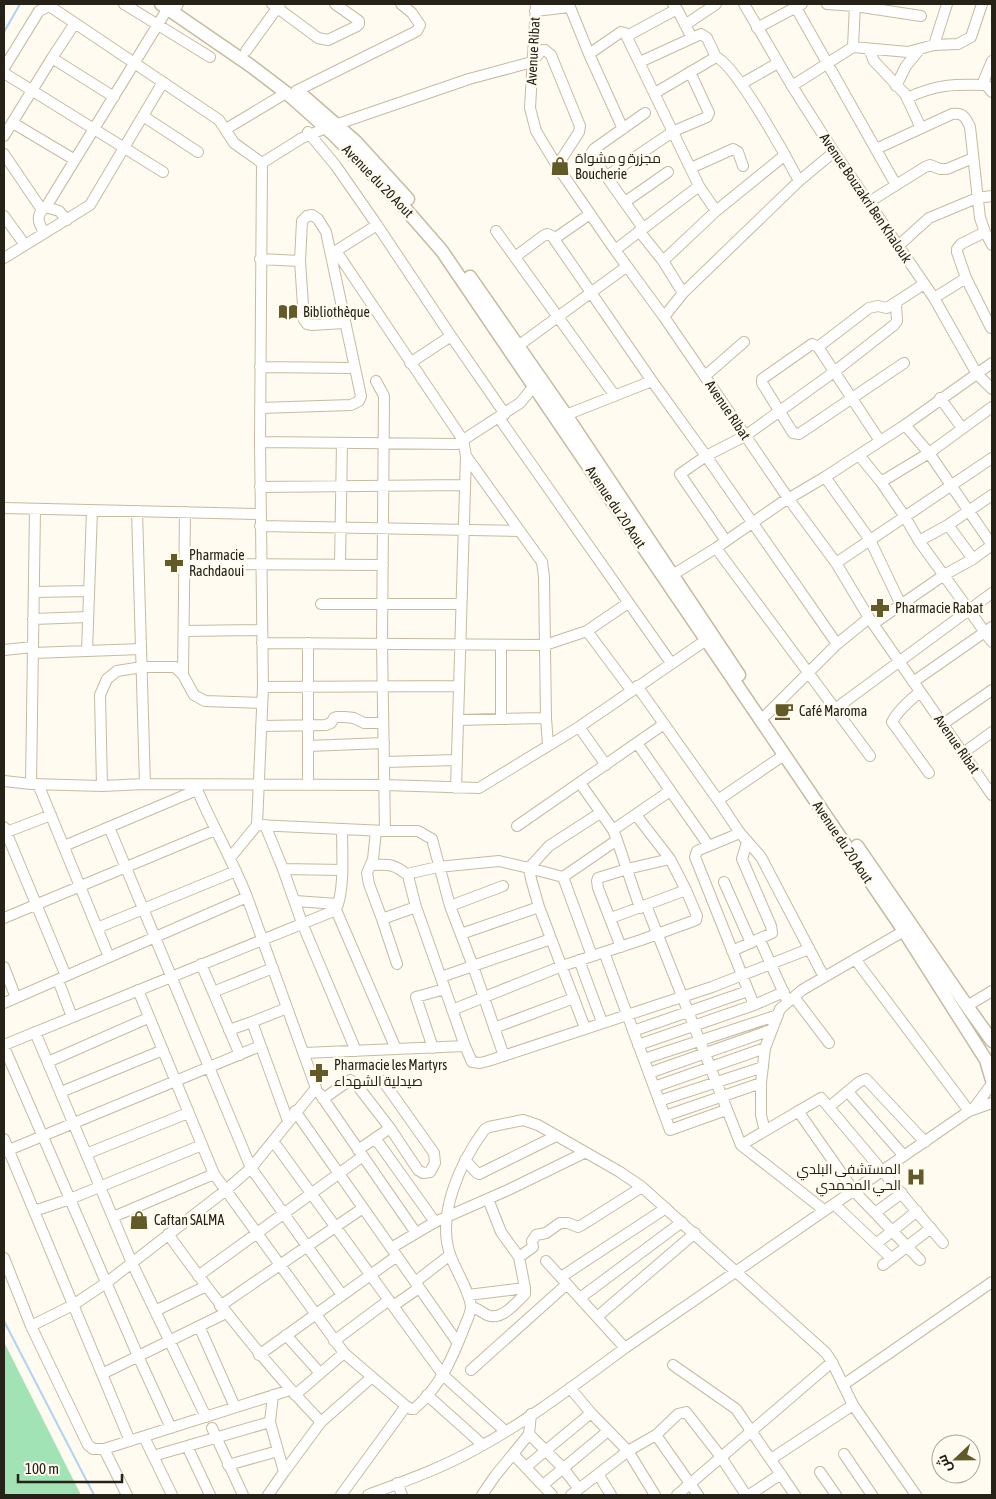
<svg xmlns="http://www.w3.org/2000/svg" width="996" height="1499" viewBox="0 0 996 1499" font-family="'Asap Condensed',Cairo,sans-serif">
	<rect width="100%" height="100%" fill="#fffbf0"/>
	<!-- grass -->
	<path fill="#a1e3b4" d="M4,1342L81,1495H4Z"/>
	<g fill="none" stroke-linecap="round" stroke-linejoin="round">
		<!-- stream -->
		<path stroke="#add4f5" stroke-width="2" d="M4,32L20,4
			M4,1321L94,1495"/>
		<!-- minor casing -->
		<g stroke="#c6bba0" stroke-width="12">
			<path id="minor" d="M124,4L210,57
				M272,4L318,38L328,40L357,26L359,24V21L335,4
				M536,4L530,108L536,131L557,166L615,250L664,317L788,498L836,563L869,618L992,795
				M673,4L677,9L692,38
				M744,4L792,86L834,152L934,298L977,374L992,389
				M827,4L855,6L921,16
				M177,6L178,4
				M795,6L896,185
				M535,11L570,7L589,54L621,32L625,33L699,186L615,250
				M685,25L716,4
				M757,28L802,4
				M627,36L677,9
				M934,45L947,4
				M853,47L855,4
				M869,49L874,61L905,94L921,128
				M246,51L280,4
				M589,54L623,129
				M52,58L114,97
				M992,61L984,80L986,85L992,92
				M640,62L701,34L707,38L716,57
				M4,68L39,11L47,7H51L219,120L234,143L262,163
				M4,73L163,172
				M741,84L778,63
				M792,86L853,47L908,52L934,45L958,44L971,37L982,4
				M896,86L906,66L919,50
				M296,91L417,31L420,25L412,13L401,4
				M655,93L716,57C736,65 787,158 799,181
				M907,98C937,84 954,84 986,85
				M143,116L198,152
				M13,123L75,160
				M226,129L286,93
				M308,132L336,166L377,225
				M4,136L52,58L75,23
				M876,149L952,114C963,112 966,118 970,127L980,218L985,232L992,245
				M4,154L42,210
				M691,168L733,149L738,152L743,166
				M607,176L674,131L707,117L709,113L690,72
				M699,186L716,211
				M625,202L668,172
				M869,202L925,167L930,165L940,169H947L973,158
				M46,207L168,8
				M4,216L25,245
				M643,228L596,162L592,152L594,149L645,113
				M496,231L615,396
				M639,231L663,261L683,293
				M985,232L961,244L957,249V252L966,278L991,328
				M45,233C38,224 35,214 46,207L59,211L67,220
				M554,239L590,214
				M898,246L929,218L977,198L992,196
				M336,251L463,440L466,456L542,562L544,577L546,718L548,745
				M331,254L377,225L451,336L505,414
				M515,257L543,236L547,234L552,236L652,381L706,456L837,644
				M4,258L90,205L163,82
				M260,259L300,261
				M663,261L716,211L785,155
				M934,298L966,278
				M664,317L683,293L799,181L834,152
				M518,346L626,267
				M818,347L869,308L878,306L887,308L924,284
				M410,363L451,336
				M260,367L355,368
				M705,376L744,342
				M376,381L384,396L382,644L385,831
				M940,398L962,428
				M260,408L351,405L359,401L361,396L326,232L318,219L312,215L307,216L302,221L300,261L304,320L307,324L312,325L344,323
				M566,415L652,381
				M499,418L671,663
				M880,441L818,347L812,344L762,379V383L793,433L799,434L904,363
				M260,442L457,444L520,403L534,386
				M859,455L881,482L905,517L919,541L992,642
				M825,477L870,540L901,605
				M881,482L929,453L992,407
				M260,487L465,485
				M4,508L260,514
				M137,511L145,784
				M948,525L973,559
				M260,526L519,531
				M726,541L680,474L706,456L745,436L834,372L894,325L897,321L896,304
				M919,541L948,525L992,495
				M716,548L870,756
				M836,563L992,458
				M185,564L383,565
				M340,564L342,443
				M666,579L716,548L781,503L825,477L905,425L992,363
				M34,592L89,591
				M321,604H461
				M33,619L88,617
				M873,624L944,575L973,559L992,545L929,453L905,425
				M184,631L262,630
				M587,631L631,690
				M262,643L545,645L587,631L628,603
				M501,645V719
				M4,650L33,647
				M87,651L92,510
				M33,653L141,649
				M183,675L185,512
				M913,682L992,627
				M637,686L718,800
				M263,687L459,686
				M920,692C910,700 898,710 892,722L929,773
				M835,709L992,593
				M766,715L837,644L869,618
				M458,720L546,718
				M943,724L992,690
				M261,726L326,725L331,723L334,718L337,717H345L354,718L364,723H383
				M579,727L606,765
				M637,743L709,846
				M308,746L384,743
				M963,753L992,732
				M784,755L718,800L740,833L761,857L824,977
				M384,762L457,760
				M4,781L31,784L102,786L145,784L385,785L479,788L579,727L712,636
				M31,784L35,509
				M38,784L109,957
				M308,785V643
				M102,786L100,695L107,679L117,671L142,667H175L183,675L194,695L205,701L262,703
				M456,788L466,456
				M257,825L385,831H418L432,839L450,906L473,966L504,1056
				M265,825L283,869L302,923L356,1051
				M517,826L664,724
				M4,827L66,976
				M109,827L251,1168L342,1295
				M342,829C342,852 345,889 336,910L396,1049
				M613,830L670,791
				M376,831L373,859L367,873L369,884L382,919L397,964
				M4,833L51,815
				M740,833L699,850L697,851L695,857L754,1005
				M617,840L640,908
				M64,846L197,790
				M230,858L257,825L263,687L260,442L262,163L302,138L326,128L469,79L532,62L542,50H545L551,55L580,126L579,132L557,166
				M372,865C390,864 394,864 409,876
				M283,869L342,870
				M563,877L617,840L613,830L580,783
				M563,877L529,868L549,846L600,813
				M563,877L592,956
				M724,882L751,943
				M295,901L338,904
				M646,905L741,1145L824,1210
				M450,906L503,886
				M4,918L215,830
				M611,918L686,890
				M382,919L416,907
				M97,928L236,871
				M461,934L539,907
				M760,940L786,998
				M621,947L598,888L597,881L598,878L627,869L670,859L636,815
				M732,951L772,933L771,926L742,859L747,842
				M604,952L670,1130L726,1110
				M855,959L969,1111
				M579,960L602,1022
				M201,964L240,1055
				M4,967L16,998
				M441,977L551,939
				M58,980L72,1017
				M138,990L214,1174L344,1353L406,1406L411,1409H414C440,1387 452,1359 464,1328C466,1322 471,1313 471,1307C470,1292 456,1271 451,1257C435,1216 461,1161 485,1129L489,1127L523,1120L538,1125L620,1172L642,1187L826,1353L832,1362L853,1405L916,1495
				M213,992L273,968
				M794,997L829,1043
				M4,1003L247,897
				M967,1006L992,991
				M287,1008L252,1022L288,1121
				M452,1010L562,966L641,940L696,920L697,916L686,890L670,859
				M494,1028L574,998
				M585,1028L539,907L531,879L529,868L499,861L438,867L411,873L409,876V880L416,907L465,1046L472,1062L480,1063L488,1061L712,987L809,949
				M229,1030L252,1022
				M633,1031L748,991
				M35,1032L132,1263L206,1417
				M4,1045L336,910
				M638,1045L754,1005L784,992
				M4,1047L138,1356L171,1428
				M433,1048L416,997L445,989
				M304,1053L465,1046
				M644,1059L778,1015
				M48,1062L148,1018
				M649,1073L771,1030
				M654,1087L765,1048
				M61,1092L163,1050
				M848,1092L904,1156
				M320,1094L416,1233
				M323,1099L350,1080L356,1084L390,1128L418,1170L423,1173L430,1172L435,1163L434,1153L383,1081
				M659,1101L763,1067
				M829,1107L859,1082L866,1079L925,1142
				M974,1108L991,1085
				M295,1111L458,1343
				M798,1111L854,1191L920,1260
				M665,1116L761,1083
				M765,1131L761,1115V1083L765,1048L780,1009L802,990L904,931
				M375,1138L435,1222
				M4,1139L130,1441
				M273,1141L444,1376L505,1431
				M741,1145L821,1098L943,1243
				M358,1150L390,1128
				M4,1152L260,1046
				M86,1154L188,1113
				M465,1160L477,1173L479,1174L556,1136
				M834,1204L891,1258
				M34,1211L70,1199L202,1145
				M875,1213L902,1193
				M113,1217L214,1174
				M168,1234C216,1301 264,1363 321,1422
				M876,1244L917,1211
				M391,1248L435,1222L508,1190L584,1153
				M519,1257L533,1247L532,1241L536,1235L546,1233L560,1223H568L578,1227L582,1225L642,1187
				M4,1258L31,1326L88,1445L93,1449H104L290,1390
				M546,1261L625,1348
				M883,1265L931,1228
				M198,1276L363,1156
				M561,1277L666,1208
				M415,1282L450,1255
				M468,1295L525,1288
				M580,1298L682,1222
				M220,1306L363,1208
				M393,1306L419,1288
				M471,1307C478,1308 483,1314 490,1316C503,1319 517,1302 525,1294V1288L519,1257L501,1232L488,1199
				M155,1311L206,1286
				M597,1317L695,1233
				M31,1326L73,1305L106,1283L226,1190L251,1168L316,1088L247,897C232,859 211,823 195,785
				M199,1326L235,1407
				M286,1335L320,1373
				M334,1341L389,1300
				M259,1355L397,1256
				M673,1365L736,1409L795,1495
				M471,1370L567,1284
				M102,1374L226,1313
				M843,1385L992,1282
				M570,1388L591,1413L628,1451L655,1495
				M273,1395L270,1422L284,1472
				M295,1395L344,1353
				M427,1395L483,1445
				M531,1414L529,1434L513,1454L552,1495
				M212,1428L243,1495
				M529,1434L563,1468L579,1489
				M656,1435L698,1495
				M144,1437L172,1495
				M187,1446L210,1495
				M104,1449L127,1495
				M844,1454L872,1495
				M153,1456L270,1422
				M771,1459L853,1405
				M228,1465L278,1451
				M526,1467L591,1413
				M820,1472L836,1495
				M598,1474L611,1495
				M397,1483L402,1495
				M543,1485L608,1431
				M268,1495L284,1472L321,1422L372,1377
				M341,1495L406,1406
				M368,1495C402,1482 437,1470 470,1452C524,1424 576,1384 625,1348L969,1111L992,1103
				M482,1495L495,1476L513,1454
				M571,1495L628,1451L656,1435L678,1414L686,1412L721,1457L746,1495
				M677,1495L832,1362
				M749,1495L781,1474"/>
		</g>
		<!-- major casing -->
		<g stroke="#c6bba0" stroke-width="15">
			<path id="major" d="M161,4L251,66L289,95L335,136L402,205L442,251L904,931L986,1060L992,1080
				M301,94L356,142L408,199
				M470,277L566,415L739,675
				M857,846L967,1006L992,1041"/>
		</g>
		<!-- minor -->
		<use href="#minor" stroke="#fff" stroke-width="10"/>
		<!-- major -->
		<use href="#major" stroke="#fff" stroke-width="12"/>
	</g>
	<!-- icons -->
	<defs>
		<g id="shop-bare" transform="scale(1.5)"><path d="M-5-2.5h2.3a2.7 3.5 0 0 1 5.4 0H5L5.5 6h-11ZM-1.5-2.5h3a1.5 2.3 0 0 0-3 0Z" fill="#625a27" stroke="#fffbf0" stroke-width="2.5" paint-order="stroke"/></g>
		<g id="library-bare" transform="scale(1.5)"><path d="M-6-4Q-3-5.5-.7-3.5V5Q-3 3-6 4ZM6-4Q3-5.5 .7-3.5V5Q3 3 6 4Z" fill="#625a27" stroke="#fffbf0" stroke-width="2.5" paint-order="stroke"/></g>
		<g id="pharmacy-bare" transform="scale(1.5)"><path d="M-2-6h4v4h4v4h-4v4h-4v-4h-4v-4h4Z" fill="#625a27" stroke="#fffbf0" stroke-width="2.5" paint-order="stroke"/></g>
		<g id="cafe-bare" transform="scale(1.5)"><path d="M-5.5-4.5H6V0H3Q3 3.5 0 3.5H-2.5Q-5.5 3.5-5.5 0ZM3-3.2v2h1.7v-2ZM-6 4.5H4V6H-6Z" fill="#625a27" stroke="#fffbf0" stroke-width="2.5" paint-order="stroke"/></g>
		<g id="hospital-bare" transform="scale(1.5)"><path d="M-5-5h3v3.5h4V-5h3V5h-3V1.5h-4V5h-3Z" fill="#625a27" stroke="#fffbf0" stroke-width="2.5" paint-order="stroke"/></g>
	</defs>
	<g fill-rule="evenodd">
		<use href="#shop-bare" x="560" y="166"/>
		<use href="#library-bare" x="288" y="312"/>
		<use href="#pharmacy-bare" x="174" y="563"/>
		<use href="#pharmacy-bare" x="880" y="608"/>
		<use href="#cafe-bare" x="784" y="711"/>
		<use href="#pharmacy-bare" x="319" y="1073"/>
		<use href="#hospital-bare" x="916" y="1177"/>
		<use href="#shop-bare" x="139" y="1220"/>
	</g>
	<g text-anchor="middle" stroke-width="5" stroke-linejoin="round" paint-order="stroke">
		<!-- street labels -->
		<g font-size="14" fill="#262218" stroke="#fffbf0">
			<text transform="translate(533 51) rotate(-87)" y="5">Avenue Ribat</text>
			<text transform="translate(378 181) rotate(46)" y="5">Avenue du 20 Aout</text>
			<text transform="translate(866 198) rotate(56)" y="5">Avenue Bouzakri Ben Khalouk</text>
			<text transform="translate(728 410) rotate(56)" y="5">Avenue Ribat</text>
			<text transform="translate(616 507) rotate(56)" y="5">Avenue du 20 Aout</text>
			<text transform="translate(957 744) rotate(55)" y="5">Avenue Ribat</text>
			<text transform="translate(843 842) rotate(56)" y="5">Avenue du 20 Aout</text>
		</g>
		<!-- poi labels -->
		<g font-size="14" fill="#262218" stroke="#fffbf0" text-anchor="start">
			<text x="575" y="163">مجزرة و مشواة<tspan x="575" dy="16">Boucherie</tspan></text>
			<text x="303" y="317">Bibliothèque</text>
			<text x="189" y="560">Pharmacie<tspan x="189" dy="16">Rachdaoui</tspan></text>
			<text x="895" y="613">Pharmacie Rabat</text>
			<text x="799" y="716">Café Maroma</text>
			<text x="334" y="1070">Pharmacie les Martyrs<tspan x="334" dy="16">صيدلية الشهداء</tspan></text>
			<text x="901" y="1174" text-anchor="end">المستشفى البلدي<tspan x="901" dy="16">الحي المحمدي</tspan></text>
			<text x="154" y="1225">Caftan SALMA</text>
		</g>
	</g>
	<!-- border -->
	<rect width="996" height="1499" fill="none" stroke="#262218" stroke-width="10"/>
	<!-- north arrow -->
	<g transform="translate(956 1459) rotate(248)"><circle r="24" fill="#fffbf0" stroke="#a8a49a"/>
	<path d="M0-4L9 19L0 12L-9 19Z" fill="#625a27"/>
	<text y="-8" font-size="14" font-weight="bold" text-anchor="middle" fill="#262218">ش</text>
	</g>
	<!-- scale -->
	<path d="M18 1474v8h104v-8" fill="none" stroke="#262218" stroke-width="2.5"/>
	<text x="25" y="1474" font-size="15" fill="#262218" stroke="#fffbf0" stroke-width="4" paint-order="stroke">100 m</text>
</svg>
